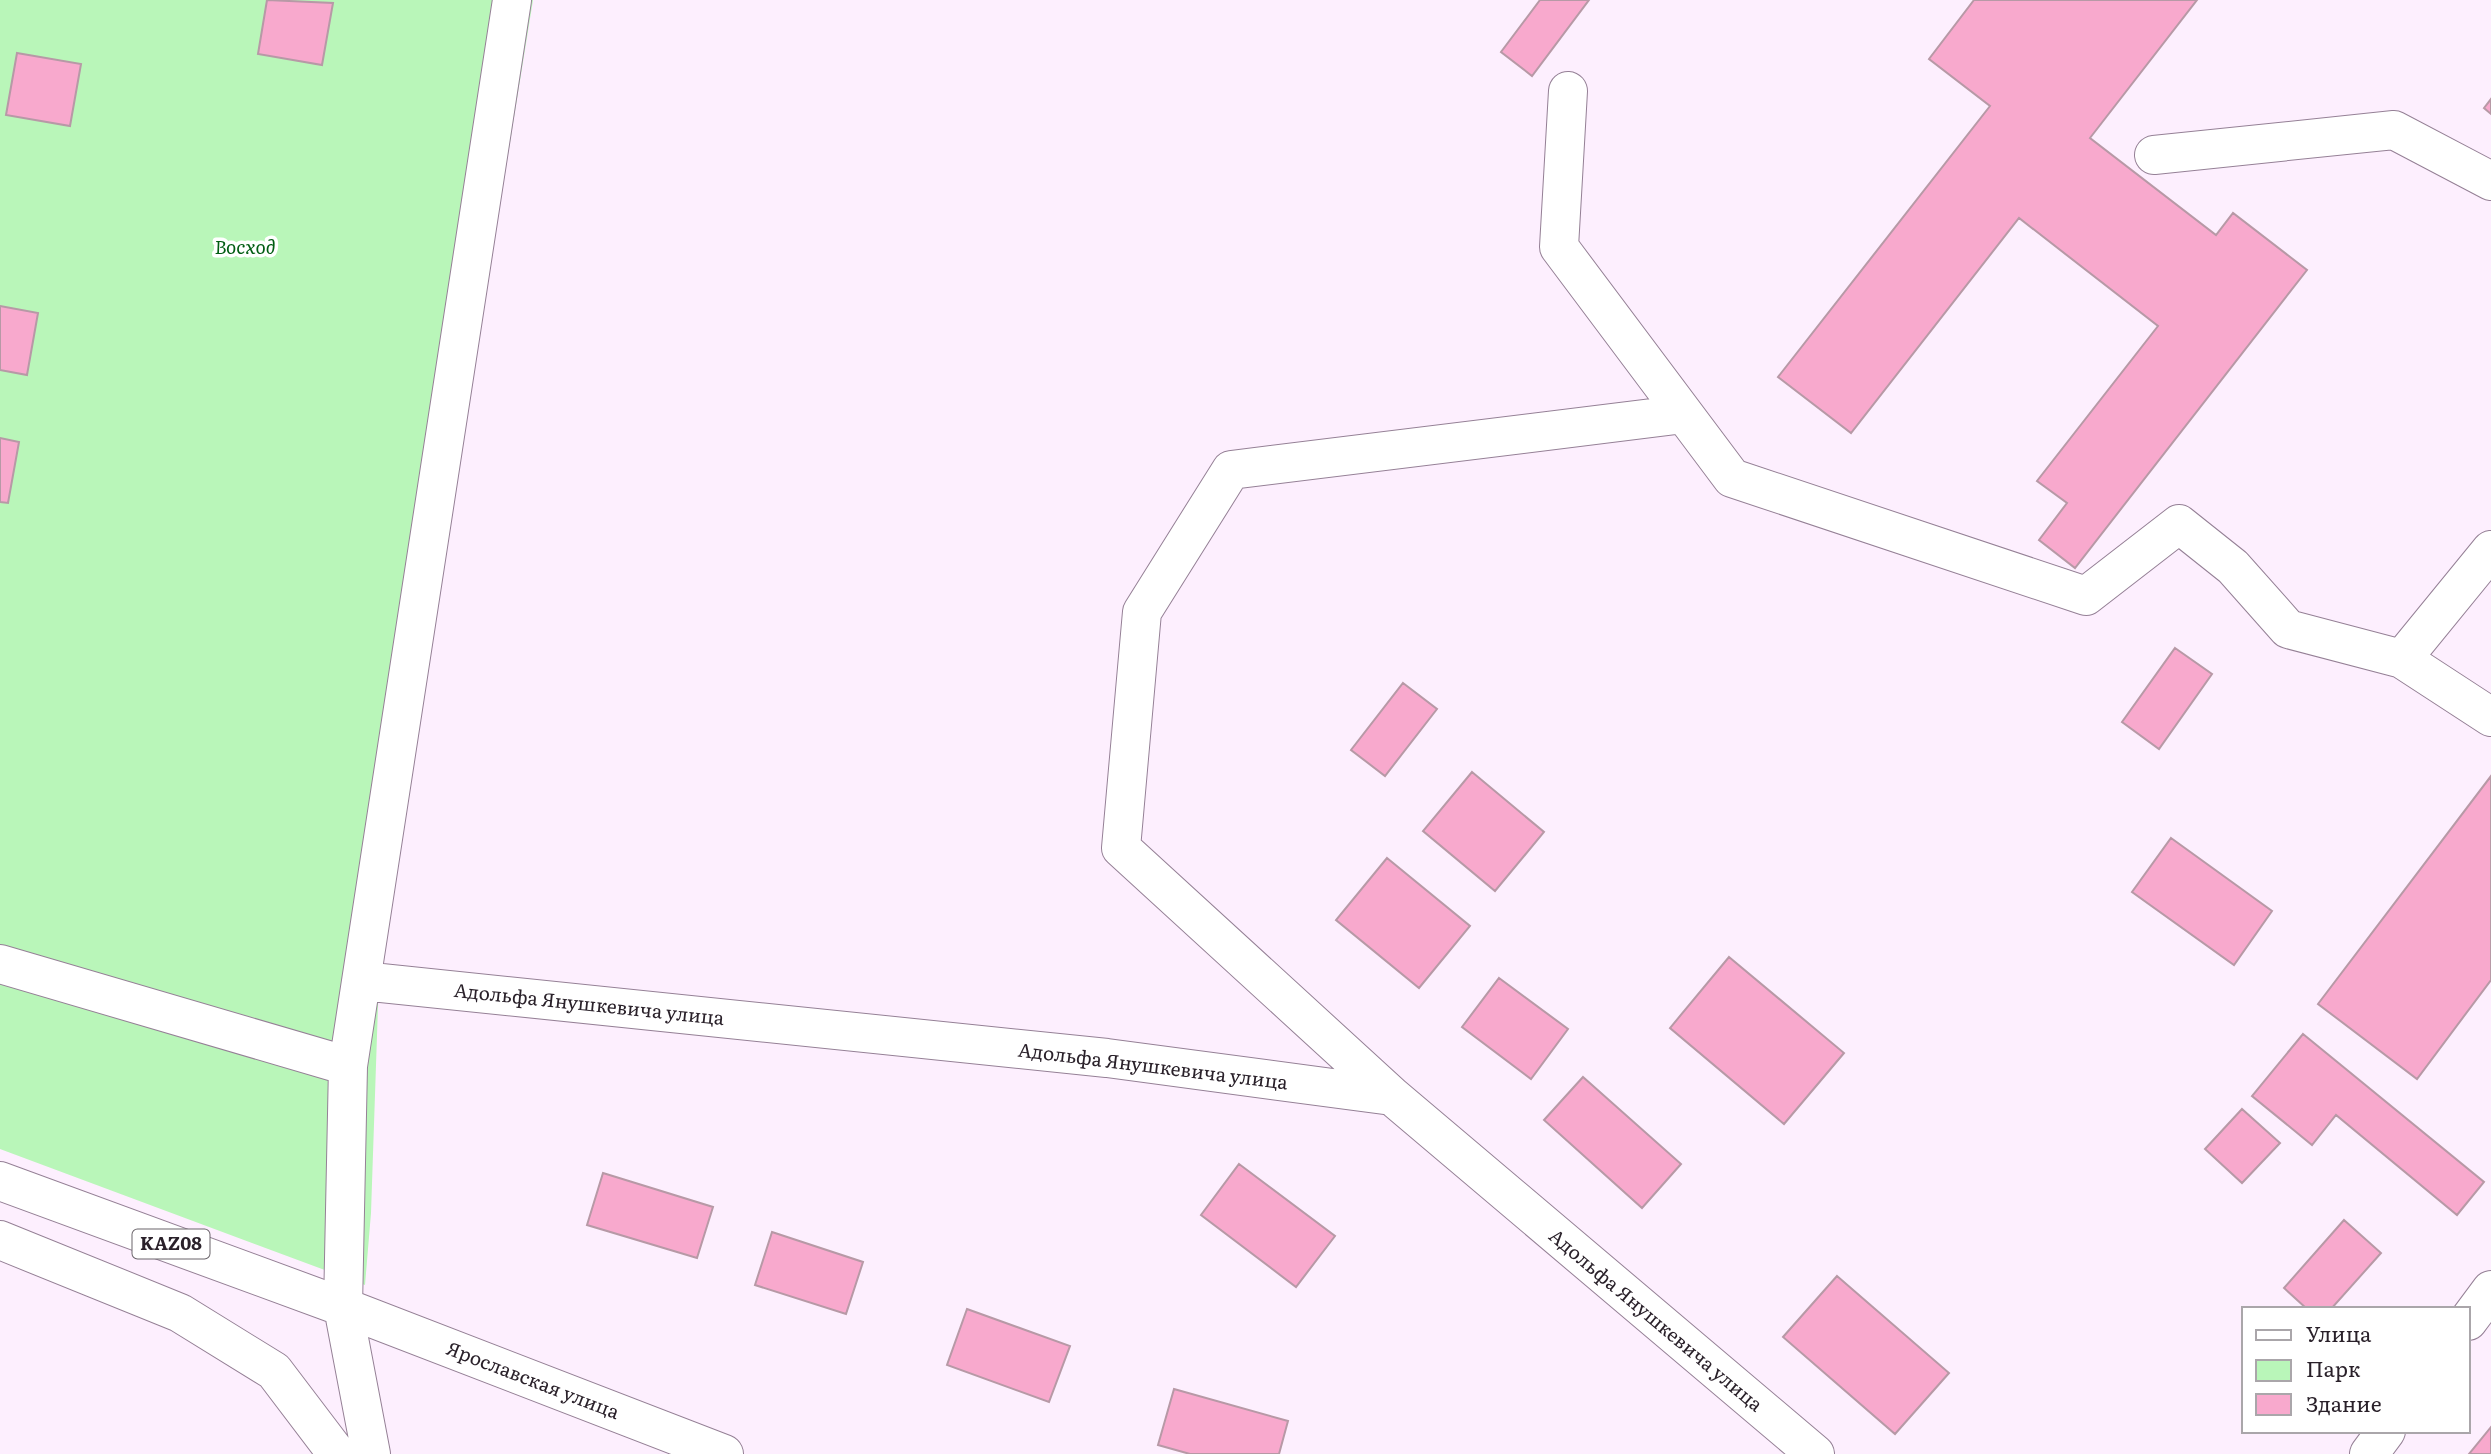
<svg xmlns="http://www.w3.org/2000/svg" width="2491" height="1454" viewBox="0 0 2491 1454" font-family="Literata,serif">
	<rect width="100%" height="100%" fill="#fdeffe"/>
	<!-- green -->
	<path fill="#b9f6b9" d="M0,0H533L380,947L371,1213L365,1285L0,1149Z"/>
	<!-- building -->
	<path fill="#f8a9cd" stroke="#b799a6" stroke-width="2" d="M267,0L333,3L322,65L258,54Z
		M1540,0H1589L1532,76L1501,52Z
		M1974,0H2197L2090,138L2216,235L2233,213L2307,270L2075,568L2039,540L2067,503L2037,481L2158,326L2019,218L1851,433L1778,377L1990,106L1929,59Z
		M17,53L81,64L70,126L6,115Z
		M2491,99V114L2484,108Z
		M0,306L38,313L27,375L0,370Z
		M0,438L19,442L8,503L0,502Z
		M2175,648L2212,674L2159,749L2122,722Z
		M1403,683L1437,709L1385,776L1351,750Z
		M1472,772L1544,832L1495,891L1423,831Z
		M2491,776V980L2417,1079L2318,1004Z
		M2171,838L2272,911L2234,965L2132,892Z
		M1387,858L1470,926L1419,988L1336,920Z
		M1729,957L1844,1053L1784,1124L1670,1028Z
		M1499,978L1568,1029L1531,1079L1462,1027Z
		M2303,1034L2484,1182L2457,1215L2336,1115L2312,1145L2252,1096Z
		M1583,1077L1681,1164L1642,1208L1544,1120Z
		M2242,1109L2280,1143L2242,1183L2205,1149Z
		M1239,1164L1335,1236L1296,1287L1201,1215Z
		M603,1173L713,1207L697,1258L587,1225Z
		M2344,1220L2381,1253L2331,1309H2307L2284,1288Z
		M772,1232L863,1262L846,1314L755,1285Z
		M1837,1276L1949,1373L1895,1434L1783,1337Z
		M967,1309L1070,1346L1049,1402L947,1365Z
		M1174,1389L1288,1421L1279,1454H1190L1158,1445Z
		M2491,1427V1454H2469Z"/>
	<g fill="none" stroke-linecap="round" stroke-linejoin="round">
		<!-- minor casing -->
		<g stroke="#958096" stroke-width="40">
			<path id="minor" d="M1568,91L1559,247L1732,478L2086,596L2179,524L2233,567L2288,629L2402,659
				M2154,155L2394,130L2491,181
				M2491,550L2402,659L2491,717
				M0,964L348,1066
				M362,981L1107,1058L1392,1096L1815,1454
				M1392,1096L1121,848L1142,612L1231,470L1684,414
				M343,1307L348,1066L512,0
				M2468,1321L2491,1290
				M2369,1454L2386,1431"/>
		</g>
		<!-- major casing -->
		<g stroke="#958096" stroke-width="40">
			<path id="major" d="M343,1307L724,1454"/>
		</g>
		<!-- highway casing -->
		<g stroke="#958096" stroke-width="40">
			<path id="highway" d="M0,1181L343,1307L371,1454
				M0,1240L180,1313L274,1371L337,1454"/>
		</g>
		<!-- minor -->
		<use href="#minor" stroke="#fff" stroke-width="38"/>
		<!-- major -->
		<use href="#major" stroke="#fff" stroke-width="38"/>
		<!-- highway -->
		<use href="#highway" stroke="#fff" stroke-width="38"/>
	</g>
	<g text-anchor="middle" stroke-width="7" stroke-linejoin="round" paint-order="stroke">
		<!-- shield labels -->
		<rect fill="#fff" stroke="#6a646a" stroke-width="2" x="132.5" y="1229.5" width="77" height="29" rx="5"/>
		<g font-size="18" font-weight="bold" fill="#2a212a">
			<text x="171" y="1250">KAZ08</text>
		</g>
		<!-- park labels -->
		<g font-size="19" font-style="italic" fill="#005d12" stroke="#fff">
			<text x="245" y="254">Восход</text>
		</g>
		<!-- street labels -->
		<g font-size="19" fill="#2a212a" stroke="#fff">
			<text transform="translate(589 1004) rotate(6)" y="7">Адольфа Янушкевича улица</text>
			<text transform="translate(1153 1066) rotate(7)" y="7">Адольфа Янушкевича улица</text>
			<text transform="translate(1656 1320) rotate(40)" y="7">Адольфа Янушкевича улица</text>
			<text transform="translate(533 1380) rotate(21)" y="7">Ярославская улица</text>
		</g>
	</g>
	<!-- legend -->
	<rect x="2242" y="1307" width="228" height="126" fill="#ffffff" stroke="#aaa6aa" stroke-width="2"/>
	<rect x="2256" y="1330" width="35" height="10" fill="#ffffff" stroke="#aaa6aa" stroke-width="2"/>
	<text x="2306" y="1342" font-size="21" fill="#2a212a">Улица</text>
	<rect x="2256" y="1360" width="35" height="21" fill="#b9f6b9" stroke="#aaa6aa" stroke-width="2"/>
	<text x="2306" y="1377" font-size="21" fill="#2a212a">Парк</text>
	<rect x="2256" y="1394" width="35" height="21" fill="#f8a9cd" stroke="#aaa6aa" stroke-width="2"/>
	<text x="2306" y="1412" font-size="21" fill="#2a212a">Здание</text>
</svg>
